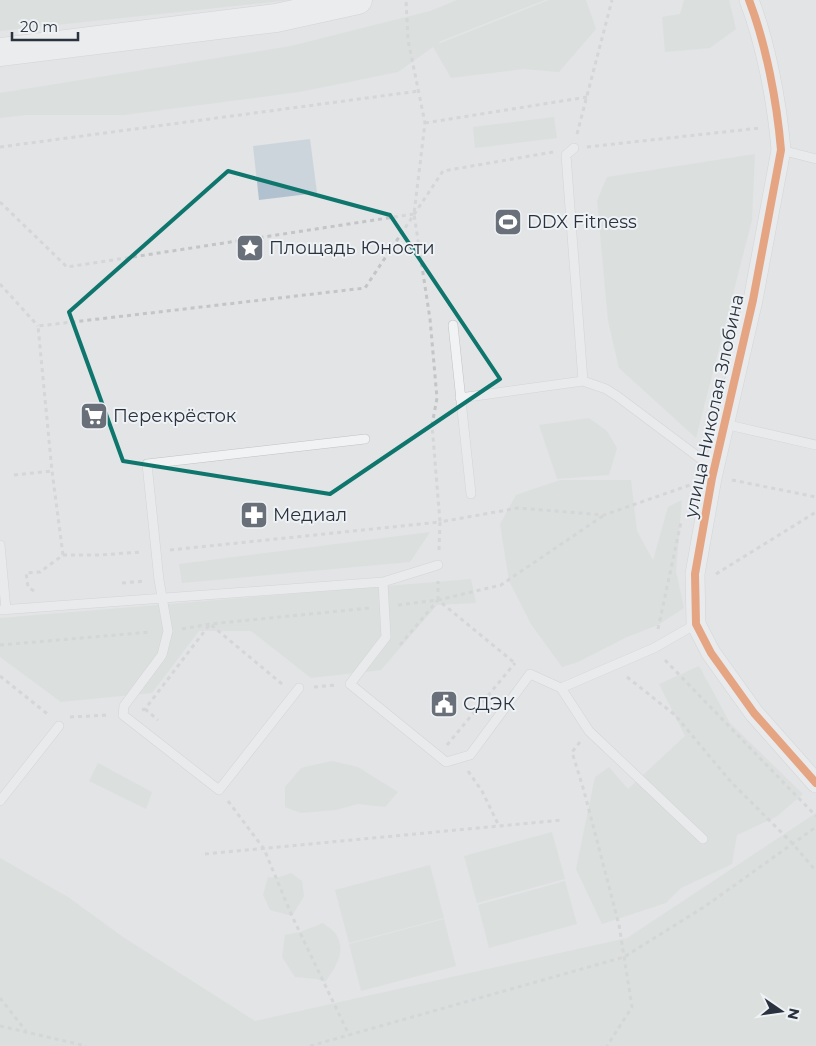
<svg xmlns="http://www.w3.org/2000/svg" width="816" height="1046" viewBox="0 0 816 1046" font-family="Montserrat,sans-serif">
	<rect width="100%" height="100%" fill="#e2e4e6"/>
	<!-- green -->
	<path fill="#d3dad2" d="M0,0H291L0,31Z
		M457,0H545L441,41L438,44L549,0H586L596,29L559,72L523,69L451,78L433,47L398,72L299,92L124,115H26L0,118V93L291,46L430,11Z
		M684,0H729L736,29L710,48L665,52L662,17L680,14Z
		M554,117L557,138L475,148L473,127Z
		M755,154L752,220L696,438L619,368L608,321L597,201L607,177Z
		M589,418L607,431L617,448L609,475L557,479L539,425Z
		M560,480H631L637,531L653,560L668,507L682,500L676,572L684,608L658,625L627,637L578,662L562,667L531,624L509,581L500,524L516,495Z
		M430,532L410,562L182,583L179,564Z
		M471,579L476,603L437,605L381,670L311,678L251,631H199L152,693L61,702L0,657V618Z
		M699,666L730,723L803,794L776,817L737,835L732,864L681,888L666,903L602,924L576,869L595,777L609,767L628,789L685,736L659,684Z
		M332,761L358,767L398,792L385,807L358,804L336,810L301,813L285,807V787L301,768Z
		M98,763L152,792L146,809L89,781Z
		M816,813V1046H0V858L68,897L123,937L255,1021L627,938Z
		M552,832L565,879L477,903L464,856Z
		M430,865L444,918L349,943L335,890Z
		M291,873L302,881L304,896L292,916L270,910L263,895L268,877L277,878Z
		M565,881L577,924L489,948L478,905Z
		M444,919L456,966L361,991L349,944Z
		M323,923C327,926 333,930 336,934C347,952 335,968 325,982L317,979L295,977L282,957L285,935L300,932Z"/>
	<!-- water -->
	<path fill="#b2c1d0" d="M310,139L317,193L259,200L253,146Z"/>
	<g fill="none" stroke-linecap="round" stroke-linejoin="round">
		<!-- service casing -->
		<g stroke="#c0c2c4" stroke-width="10">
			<path id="service" d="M574,148L566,155L583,381
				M781,150L816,159
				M453,325L471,494
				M460,398L583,381L606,389L617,396L713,468
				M724,424L816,445
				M0,545L6,610
				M383,582L386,637L350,684L446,762L470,755L530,674L561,688L589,731L703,839
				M0,610L383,582L438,565
				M299,688L219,790L123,715L124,706L162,655L168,631L159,580L147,464L365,439
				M561,688L654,648L696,624
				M0,801L59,726"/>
		</g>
		<!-- minor casing -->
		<g stroke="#c0c2c4" stroke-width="20">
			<path id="minor" d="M749,0C766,44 777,102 781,150L753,300L712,478L695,574L696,624L711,653L754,713L816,783"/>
		</g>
		<!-- primary casing -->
		<g stroke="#bec1c4" stroke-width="29">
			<path id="primary" d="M0,52L276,18L358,0"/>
		</g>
		<!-- path -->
		<path stroke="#c3c5c7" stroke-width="3" stroke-dasharray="4 4" stroke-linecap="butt" d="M425,123L587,97
			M577,134L612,0
			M0,147L419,91
			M587,147L760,128
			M0,202L67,267L414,214
			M0,284L38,326
			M14,475L52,471
			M732,480L816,497
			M170,550L440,522L432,425L437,398L430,319L414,214L425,123L408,40L406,0
			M439,550L440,522L518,508L604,515L690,485
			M63,555L52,471L38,326L365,288L443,171L553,152
			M716,574L816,512
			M122,583L146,581
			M34,591L28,587L26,573L40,572L63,555H99L142,552
			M438,600V581
			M398,605L438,600L501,585L604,515
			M182,629L210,624L370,608
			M658,629L681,522
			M0,645L151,632
			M400,645L438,600L516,664
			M665,660L816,816
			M0,676L50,716
			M627,677L675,715L731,782L793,844L816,871
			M314,687L336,685
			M145,709L158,720
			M142,710L145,709L210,624L282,684
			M70,717L109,715
			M580,742L572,752L584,791L619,925L632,1007L607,1046
			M447,745L515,663
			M468,771L482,791L499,826
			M228,801L264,849L292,916L349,1035
			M205,854L562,820
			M0,998L26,1031
			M0,1026L86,1046
			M310,1046L624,957L704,907L816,827"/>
		<!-- service -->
		<use href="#service" stroke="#f0f2f3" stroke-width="9"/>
		<!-- minor -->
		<use href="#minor" stroke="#f0f2f3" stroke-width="19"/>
		<!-- primary -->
		<use href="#primary" stroke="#f5f5f6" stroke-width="28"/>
		<!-- cycleway casing -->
		<g stroke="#eff2f5" stroke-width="11">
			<path id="cycleway" d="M749,0C766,44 777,102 781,150L753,300L712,478L695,574L696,624L711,653L754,713L816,783"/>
		</g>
		<!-- cycleway -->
		<use href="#cycleway" stroke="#e8590c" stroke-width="8"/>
	</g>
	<!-- marked area -->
	<path d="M0 0H816V1046H0ZM228,171L390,215L500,379L330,494L123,461L69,312Z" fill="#e2e4e6" fill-opacity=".55" fill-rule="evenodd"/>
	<path fill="none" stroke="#0f766e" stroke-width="4" stroke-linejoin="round" d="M228,171L390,215L500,379L330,494L123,461L69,312Z"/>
	<!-- icons -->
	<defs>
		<g id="stadium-square" transform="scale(1.4375)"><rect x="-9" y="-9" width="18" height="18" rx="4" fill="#6a7079" stroke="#eff2f5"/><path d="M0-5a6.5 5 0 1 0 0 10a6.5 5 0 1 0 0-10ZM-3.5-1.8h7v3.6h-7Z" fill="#fff"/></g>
		<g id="sight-square" transform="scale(1.4375)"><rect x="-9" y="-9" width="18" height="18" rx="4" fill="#6a7079" stroke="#eff2f5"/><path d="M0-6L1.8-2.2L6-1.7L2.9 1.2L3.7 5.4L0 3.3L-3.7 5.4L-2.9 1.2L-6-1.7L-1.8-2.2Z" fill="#fff"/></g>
		<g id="supermarket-square" transform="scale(1.4375)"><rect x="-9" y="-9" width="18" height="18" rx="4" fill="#6a7079" stroke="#eff2f5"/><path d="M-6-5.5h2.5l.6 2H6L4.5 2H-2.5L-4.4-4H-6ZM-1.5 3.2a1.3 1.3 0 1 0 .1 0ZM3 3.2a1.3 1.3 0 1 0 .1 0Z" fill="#fff"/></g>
		<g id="pharmacy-square" transform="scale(1.4375)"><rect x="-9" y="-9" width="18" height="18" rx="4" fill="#6a7079" stroke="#eff2f5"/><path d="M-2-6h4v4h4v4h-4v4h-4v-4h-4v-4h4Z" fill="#fff"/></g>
		<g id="civic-square" transform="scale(1.4375)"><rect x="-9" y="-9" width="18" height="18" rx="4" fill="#6a7079" stroke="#eff2f5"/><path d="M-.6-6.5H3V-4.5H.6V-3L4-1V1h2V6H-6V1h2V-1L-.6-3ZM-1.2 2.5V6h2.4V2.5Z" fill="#fff"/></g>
	</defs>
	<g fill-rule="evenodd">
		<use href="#stadium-square" x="508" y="222"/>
		<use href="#sight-square" x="250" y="248"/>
		<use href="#supermarket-square" x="94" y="416"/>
		<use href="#pharmacy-square" x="254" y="515"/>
		<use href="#civic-square" x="444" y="704"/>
	</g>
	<g text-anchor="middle" stroke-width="4" stroke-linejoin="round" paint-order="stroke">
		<!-- poi labels -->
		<g font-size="18" fill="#29323e" stroke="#eff2f5" text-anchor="start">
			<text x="527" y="228">DDX Fitness</text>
			<text x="269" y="254">Площадь Юности</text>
			<text x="113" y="422">Перекрёсток</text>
			<text x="273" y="521">Медиал</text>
			<text x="463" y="710">СДЭК</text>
		</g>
		<!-- street labels -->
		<g font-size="18" fill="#29323e" stroke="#eff2f5">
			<text transform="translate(714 406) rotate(-78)" y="6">улица Николая Злобина</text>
		</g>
	</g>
	<!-- north arrow -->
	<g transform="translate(781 1011) rotate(103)" stroke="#eff2f5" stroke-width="4" paint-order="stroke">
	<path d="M0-4L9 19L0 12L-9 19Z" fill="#29323e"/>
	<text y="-8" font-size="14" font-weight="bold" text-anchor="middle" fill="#29323e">N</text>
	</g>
	<!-- scale -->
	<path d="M12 32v8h66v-8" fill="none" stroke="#29323e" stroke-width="2.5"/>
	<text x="20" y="32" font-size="15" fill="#29323e" stroke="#eff2f5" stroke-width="4" paint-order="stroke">20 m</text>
</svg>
